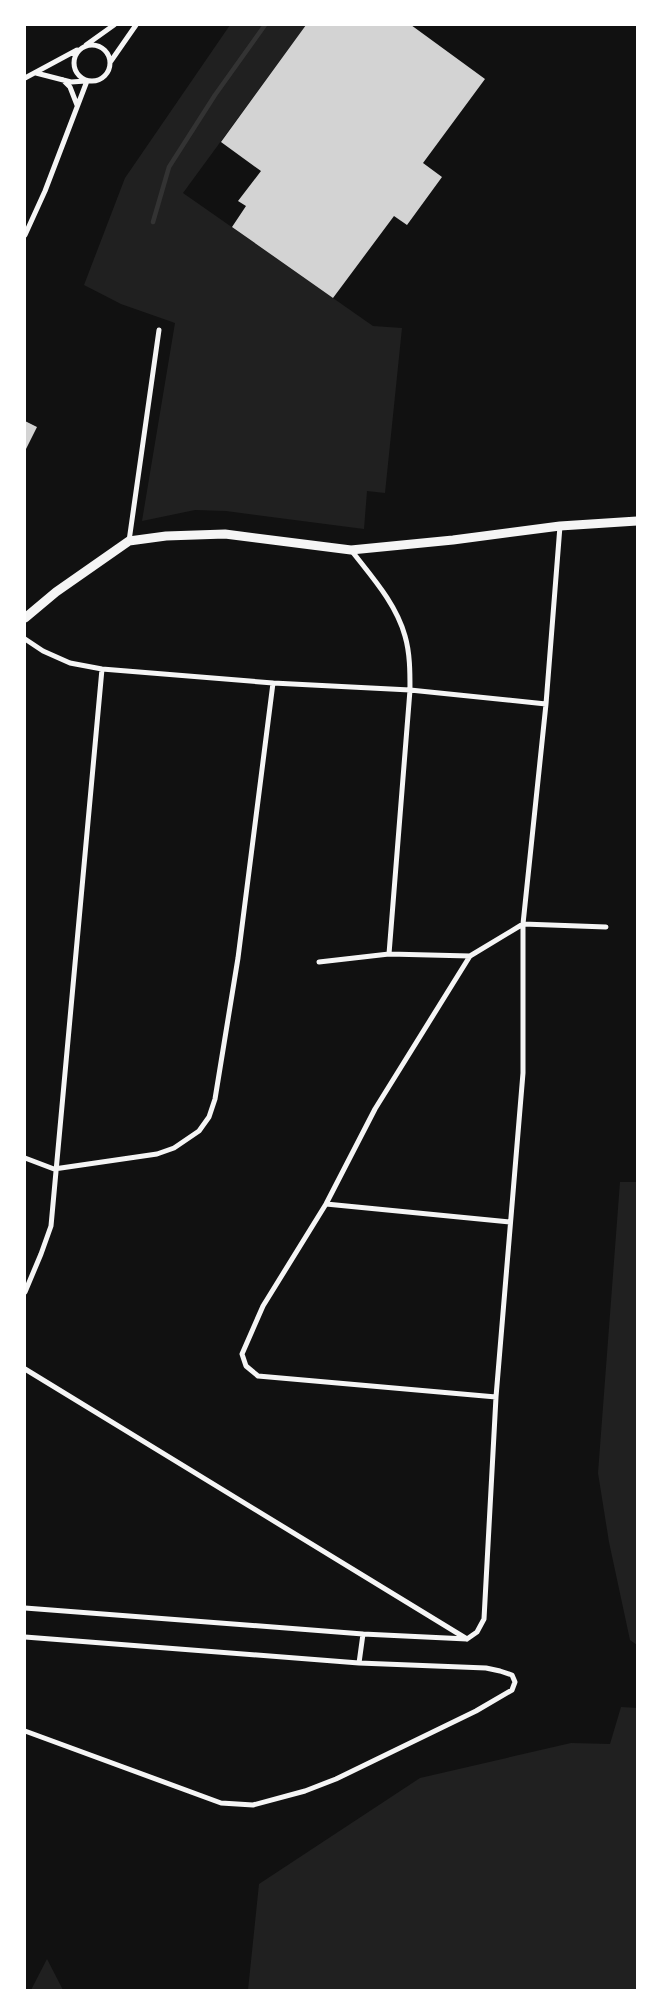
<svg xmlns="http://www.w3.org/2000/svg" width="662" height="2015" viewBox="0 0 662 2015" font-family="Poppins,sans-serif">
	<rect width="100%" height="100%" fill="#111"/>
	<!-- green -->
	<path fill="#202020" d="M230,25H306L183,193L373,326L402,328L385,493L367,491L364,529L226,511L195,510L142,521L175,323L121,304L84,285L125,178Z
		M620,1182H637V1645L630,1640L609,1542L598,1473Z
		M621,1707L637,1708V1990H248L259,1884L420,1778L571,1743L610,1744Z
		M47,1959L63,1990H31Z"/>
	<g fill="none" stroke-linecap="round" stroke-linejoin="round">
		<!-- stream -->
		<path stroke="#333" stroke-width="4.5" d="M153,222L169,167L215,95L265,25"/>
	</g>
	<!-- building -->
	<path fill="#d3d3d3" d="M306,25H411L485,79L423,163L442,177L407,225L394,216L333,298L232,227L246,206L238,201L261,171L221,142Z
		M25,421L37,427L25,451Z"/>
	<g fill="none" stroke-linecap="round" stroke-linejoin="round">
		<!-- minor -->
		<path stroke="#f5f5f5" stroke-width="5" d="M74 63a18 18 0 1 1 36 0a18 18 0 1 1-36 0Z
			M86,45L114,25
			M111,61L136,25
			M36,73L71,82L86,81
			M25,78L77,50
			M63,80L70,87L77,105
			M25,235L45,191L87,81
			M129,541L159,330
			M351,550C371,576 396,603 405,636C410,653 410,672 410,690L389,954
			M25,639L43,651L70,663L102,669L273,683L410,690L546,704
			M470,956L375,1109L326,1204L263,1306L242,1354L246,1366L258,1376L496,1397
			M319,962L389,954L470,956L523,924L606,927
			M25,1158L54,1169L157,1154L174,1148L199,1131L209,1117L215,1099L238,958L273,683
			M326,1204L510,1222
			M25,1292L41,1254L51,1226L102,669
			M25,1369L467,1639
			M25,1608L363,1634L359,1663
			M363,1634L467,1639
			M25,1637L359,1663L486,1668L500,1671L512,1675L515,1682L512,1690L476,1711L336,1779L305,1791L253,1805L221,1803L25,1731
			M467,1639L477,1632L484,1619L496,1397L523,1073V924L546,704L560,526"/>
		<!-- tertiary -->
		<path stroke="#f5f5f5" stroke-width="9" d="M25,618L56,592L129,541L166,536L225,534L351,550L453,540L560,526L637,521"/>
	</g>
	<!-- border -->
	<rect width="662" height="2015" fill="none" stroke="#ffffff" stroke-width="52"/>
</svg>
